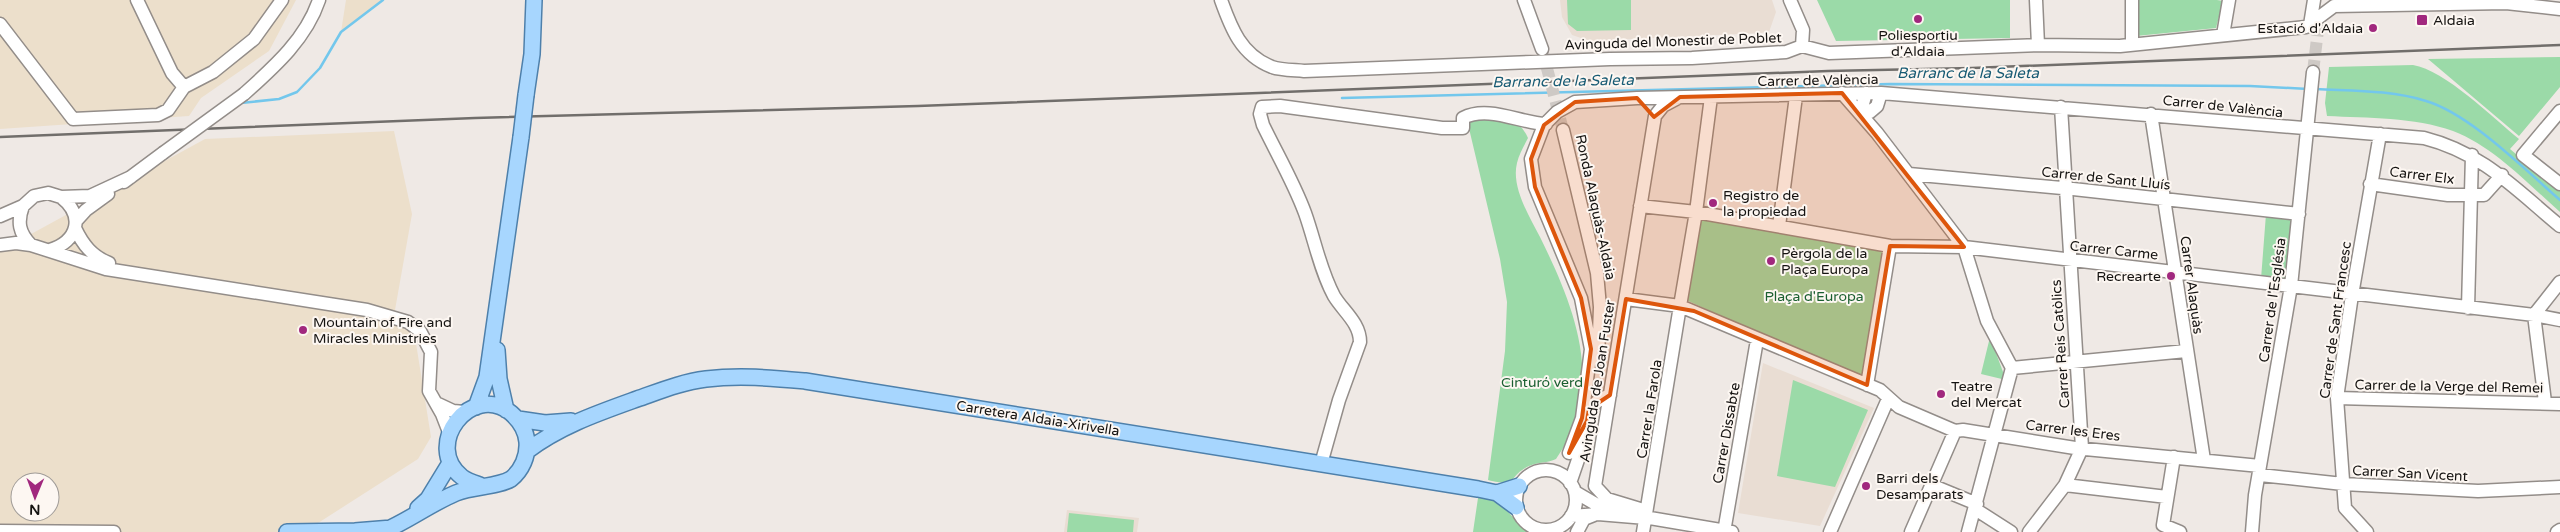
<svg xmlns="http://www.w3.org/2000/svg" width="2560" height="532" viewBox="0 0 2560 532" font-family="'Varela Round',sans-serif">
	<rect width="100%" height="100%" fill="#efe9e5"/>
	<!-- industrial -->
	<path fill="#ecdfcb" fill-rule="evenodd" d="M0,0H296L269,51L201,98L189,116L0,129Z
		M346,0H383L341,32Z
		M394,131L412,214L395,310L415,337L431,437L418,459L304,532H0V251L205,139ZM20,482H50V512H20Z"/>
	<!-- built -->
	<path fill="#e9ddd3" d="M1560,0H1772L1776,12L1769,32L1760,33L1590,41L1572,35L1562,17Z
		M1763,363L1874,408L1820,526L1738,513Z
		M1067,510L1139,518L1137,532H1064Z"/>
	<!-- green -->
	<path fill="#9bdaa8" d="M1567,0H1631V30L1577,31L1568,24Z
		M1817,0H2010V38L1836,41Z
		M2138,0H2217L2223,1L2216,28L2136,36Z
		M2560,57V87L2519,136L2428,59Z
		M2413,65C2445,70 2493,118 2519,139L2510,149L2560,191V212C2528,184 2493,146 2453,131C2414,117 2368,118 2327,116L2325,103L2329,67Z
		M1483,118C1505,120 1518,116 1528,138C1524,146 1519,154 1517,163C1511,187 1529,216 1540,237C1575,308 1607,387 1556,459C1548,463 1538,462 1529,466C1506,477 1520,488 1488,480L1505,351L1507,302L1500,259L1467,120Z
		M2266,214L2292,217L2285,283L2261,279Z
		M1697,219L1883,248L1861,380L1684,299Z
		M1990,337L2006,380L1981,374Z
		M1793,380L1868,410L1835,487L1777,476Z
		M1478,498C1505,495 1509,521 1530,532H1473Z
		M1069,513L1134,520L1133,532H1067Z"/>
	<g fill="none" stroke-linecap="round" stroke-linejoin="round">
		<!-- stream -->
		<path stroke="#73c7ec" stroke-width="2.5" d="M2316,89C2353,91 2391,90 2426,101C2470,114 2524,169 2560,200
			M1342,98L1890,84L2250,86L2308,89
			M241,103L279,99L297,92L320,68L341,32L383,0"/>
		<!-- minor-tunnel -->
		<path stroke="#cec9c5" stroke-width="12" stroke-dasharray="12 6" stroke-linecap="butt" d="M1542,49L1563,130
			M2313,72L2321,5"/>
		<!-- minor casing -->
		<g stroke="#938d89" stroke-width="15">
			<path id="minor" d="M137,0L172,73L184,87
				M1221,0C1231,28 1241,55 1272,67C1281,70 1294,70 1304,71L1610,59L1692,58L1786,52L1802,46L1829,53L2038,45L2120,46L2306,27L2334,6L2506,3L2560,9
				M1524,0L1542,49
				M1790,0L1803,30L1802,46
				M2036,0L2038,45
				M2132,0V44
				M0,24L73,119L158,115L168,110L184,87L213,72L254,39L282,0
				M2310,25L2314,0
				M2223,35L2229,0
				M1842,93L1877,133L1964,247L1987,321L2012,368L1968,532
				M1866,93L1862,107L1870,112L1877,106L1881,93
				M244,94C274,67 306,39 319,0
				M2560,111L2523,155L2560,184
				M2151,114L2204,460
				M1563,130L1597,273L1600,307L1598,359
				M1909,174L2073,189L2299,214
				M124,182L163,153
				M2370,184L2448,195H2484L2502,175
				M23,206C17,222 19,233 31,245
				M1640,206L1696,212L1711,97
				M0,216L23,206L34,196L48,193L61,197L90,196L131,177
				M76,221L86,210L108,194
				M1779,226L1796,96
				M75,228C83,245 92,256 109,263
				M0,245L16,243L31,245L106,269L367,310L408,322L420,331L431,352L429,391L442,414L449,432
				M50,250C78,241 85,216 61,197
				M1626,299L1680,306L1643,532
				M2468,308L2472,155
				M2012,368L2186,351
				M1867,385L1890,246
				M2337,398L2560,404
				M2545,402L2534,315L2560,282
				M436,403L453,411L465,412
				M1589,409L1600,399L1610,395
				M1569,453L1582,418L1591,349L1581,298L1535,187L1531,159L1544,125L1557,112L1575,102L1637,98L1881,93L2424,138C2483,153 2515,189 2560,226
				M2174,457L2163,525L2180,532
				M1321,464L1339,400L1360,342C1360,323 1343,311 1334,296C1320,270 1315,241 1305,213C1294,183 1277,154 1263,125L1260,114L1262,107L1280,106L1442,128H1463V118C1488,105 1520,123 1546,124
				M2260,466L2075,448L1963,430L1955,431L1899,407L1880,390L1680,306L1696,212L1890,246L1964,247L2534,315L2560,320
				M1516 500a30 30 0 1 1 60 0a30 30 0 1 1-60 0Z
				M2260,475L2343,484L2478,491L2560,487
				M1570,483L1581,451L1587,423
				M1931,485L1977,504
				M2065,485L2167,497
				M1575,492L1599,506L1619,511
				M1975,509L2011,532
				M1571,516L1598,514L1646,518
				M1638,516L1732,532
				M1646,518L1640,509L1607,499L1595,486L1655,116L1663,106L1678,98
				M0,531L114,532
				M1577,532L1584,519L1594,515
				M1724,532L1757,340
				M1830,532L1888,399
				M1911,532L1955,431
				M2029,532L2065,485L2082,448L2061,107
				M2252,532L2255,495L2291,286L2313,72
				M2367,532L2345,508L2337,398L2352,295L2380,134
				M2557,532L2560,530"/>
		</g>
		<!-- major casing -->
		<g stroke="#4e80ab" stroke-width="18">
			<path id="major" d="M526,95L532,54L534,0
				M497,350L499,379L506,410
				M476,407L487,377L521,137
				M518,419L545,423L571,421
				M527,451C560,426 598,413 637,399C660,391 682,382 706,379C740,375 772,378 805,381L1478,489L1497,493L1516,507
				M1497,493L1519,486
				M418,508L428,499L450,463
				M287,532L355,531L392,528
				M382,532C408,521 430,504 456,493C473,486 498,487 511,479C522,470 528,456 527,442C526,430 520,421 511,413C471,381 422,446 462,477C467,481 474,483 480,485"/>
		</g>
		<!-- minor -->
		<use href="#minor" stroke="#fff" stroke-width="12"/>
		<!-- major -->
		<use href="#major" stroke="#a7d6fe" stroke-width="15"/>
		<!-- rail -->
		<path stroke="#716e6b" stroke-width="2.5" d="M0,137L475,118L918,106L1828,71L1972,68L2560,45"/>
		<!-- minor-bridge casing -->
		<g stroke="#938d89" stroke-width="15" stroke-linecap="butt">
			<path id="minor-bridge" d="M163,153L244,94"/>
		</g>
		<!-- major-bridge casing -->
		<g stroke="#4e80ab" stroke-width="18" stroke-linecap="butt">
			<path id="major-bridge" d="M521,137L526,95"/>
		</g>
		<!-- minor-bridge -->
		<use href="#minor-bridge" stroke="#fff" stroke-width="12"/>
		<!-- major-bridge -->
		<use href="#major-bridge" stroke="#a7d6fe" stroke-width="15"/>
	</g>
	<!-- marked area -->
	<path fill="#dd560c" fill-opacity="0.2" stroke="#dd560c" stroke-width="4" stroke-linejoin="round" d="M1842,93L1964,247L1890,246L1867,385L1694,311L1626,299L1610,395L1589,409L1587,421L1569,453L1582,418L1591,349L1581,298L1535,187L1531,159L1544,125L1575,102L1637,98L1654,117L1680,97Z"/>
	<!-- markers -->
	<g fill="#a1287e" stroke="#fdf7f2" stroke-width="2">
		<circle cx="1918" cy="19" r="5"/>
		<rect x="2416" y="14" width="12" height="12" rx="2.5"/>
		<circle cx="2373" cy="28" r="5"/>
		<circle cx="1713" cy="203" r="5"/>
		<circle cx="1771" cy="261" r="5"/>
		<circle cx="2171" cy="276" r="5"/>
		<circle cx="303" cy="330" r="5"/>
		<circle cx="1941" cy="394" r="5"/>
		<circle cx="1866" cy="486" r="5"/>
	</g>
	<g text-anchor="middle" stroke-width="4" stroke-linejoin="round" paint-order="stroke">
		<!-- poi labels -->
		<g font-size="14" fill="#151311" stroke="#fdf7f2" text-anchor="start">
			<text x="2433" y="25">Aldaia</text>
			<text x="2363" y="33" text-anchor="end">Estació d'Aldaia</text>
			<text x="1918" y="40" text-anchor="middle">Poliesportiu<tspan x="1918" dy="16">d'Aldaia</tspan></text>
			<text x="1723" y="200">Registro de<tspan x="1723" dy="16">la propiedad</tspan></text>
			<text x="1781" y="258">Pèrgola de la<tspan x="1781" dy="16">Plaça Europa</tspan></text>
			<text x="2161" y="281" text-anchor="end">Recrearte</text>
			<text x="313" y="327">Mountain of Fire and<tspan x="313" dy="16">Miracles Ministries</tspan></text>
			<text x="1951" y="391">Teatre<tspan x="1951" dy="16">del Mercat</tspan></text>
			<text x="1876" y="483">Barri dels<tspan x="1876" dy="16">Desamparats</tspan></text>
		</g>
		<!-- street labels -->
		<g font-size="14" fill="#151311" stroke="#fdf7f2">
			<text transform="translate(1673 41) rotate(-2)" y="5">Avinguda del Monestir de Poblet</text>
			<text transform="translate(1818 80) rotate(-1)" y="5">Carrer de València</text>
			<text transform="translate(2223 106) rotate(6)" y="5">Carrer de València</text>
			<text transform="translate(2422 175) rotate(7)" y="5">Carrer Elx</text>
			<text transform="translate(2106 178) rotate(6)" y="5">Carrer de Sant Lluís</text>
			<text transform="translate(1596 207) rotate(78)" y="5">Ronda Alaquàs-Aldaia</text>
			<text transform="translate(2114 250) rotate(6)" y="5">Carrer Carme</text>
			<text transform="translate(2192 285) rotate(82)" y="5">Carrer Alaquàs</text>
			<text transform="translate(2272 300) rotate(-82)" y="5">Carrer de l'Església</text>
			<text transform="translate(2335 320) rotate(-82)" y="5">Carrer de Sant Francesc</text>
			<text transform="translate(2060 344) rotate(-94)" y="5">Carrer Reis Catòlics</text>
			<text transform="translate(1597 381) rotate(-81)" y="5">Avinguda de Joan Fuster</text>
			<text transform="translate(2449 386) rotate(1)" y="5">Carrer de la Verge del Remei</text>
			<text transform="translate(1649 409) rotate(-81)" y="5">Carrer la Farola</text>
			<text transform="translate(1038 418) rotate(9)" y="5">Carretera Aldaia-Xirivella</text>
			<text transform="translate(2073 430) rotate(7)" y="5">Carrer les Eres</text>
			<text transform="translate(1726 433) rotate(-80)" y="5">Carrer Dissabte</text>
			<text transform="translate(2410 473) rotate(3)" y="5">Carrer San Vicent</text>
		</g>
		<!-- park labels -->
		<g font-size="14" fill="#1a5f30" stroke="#fdf7f2">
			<text x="1814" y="301">Plaça d'Europa</text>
			<text x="1542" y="387">Cinturó verd</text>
		</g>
		<!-- water labels -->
		<g font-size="15" font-style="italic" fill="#185b74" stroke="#fdf7f2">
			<text x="1968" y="78">Barranc de la Saleta</text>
			<text transform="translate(1563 81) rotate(-1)" y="5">Barranc de la Saleta</text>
		</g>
	</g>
	<!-- north arrow -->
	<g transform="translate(35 497) rotate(181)"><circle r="24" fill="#fdf7f2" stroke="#a09c98"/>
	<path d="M0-4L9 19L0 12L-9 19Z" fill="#a1287e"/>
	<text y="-8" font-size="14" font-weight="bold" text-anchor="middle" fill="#151311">N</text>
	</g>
</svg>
